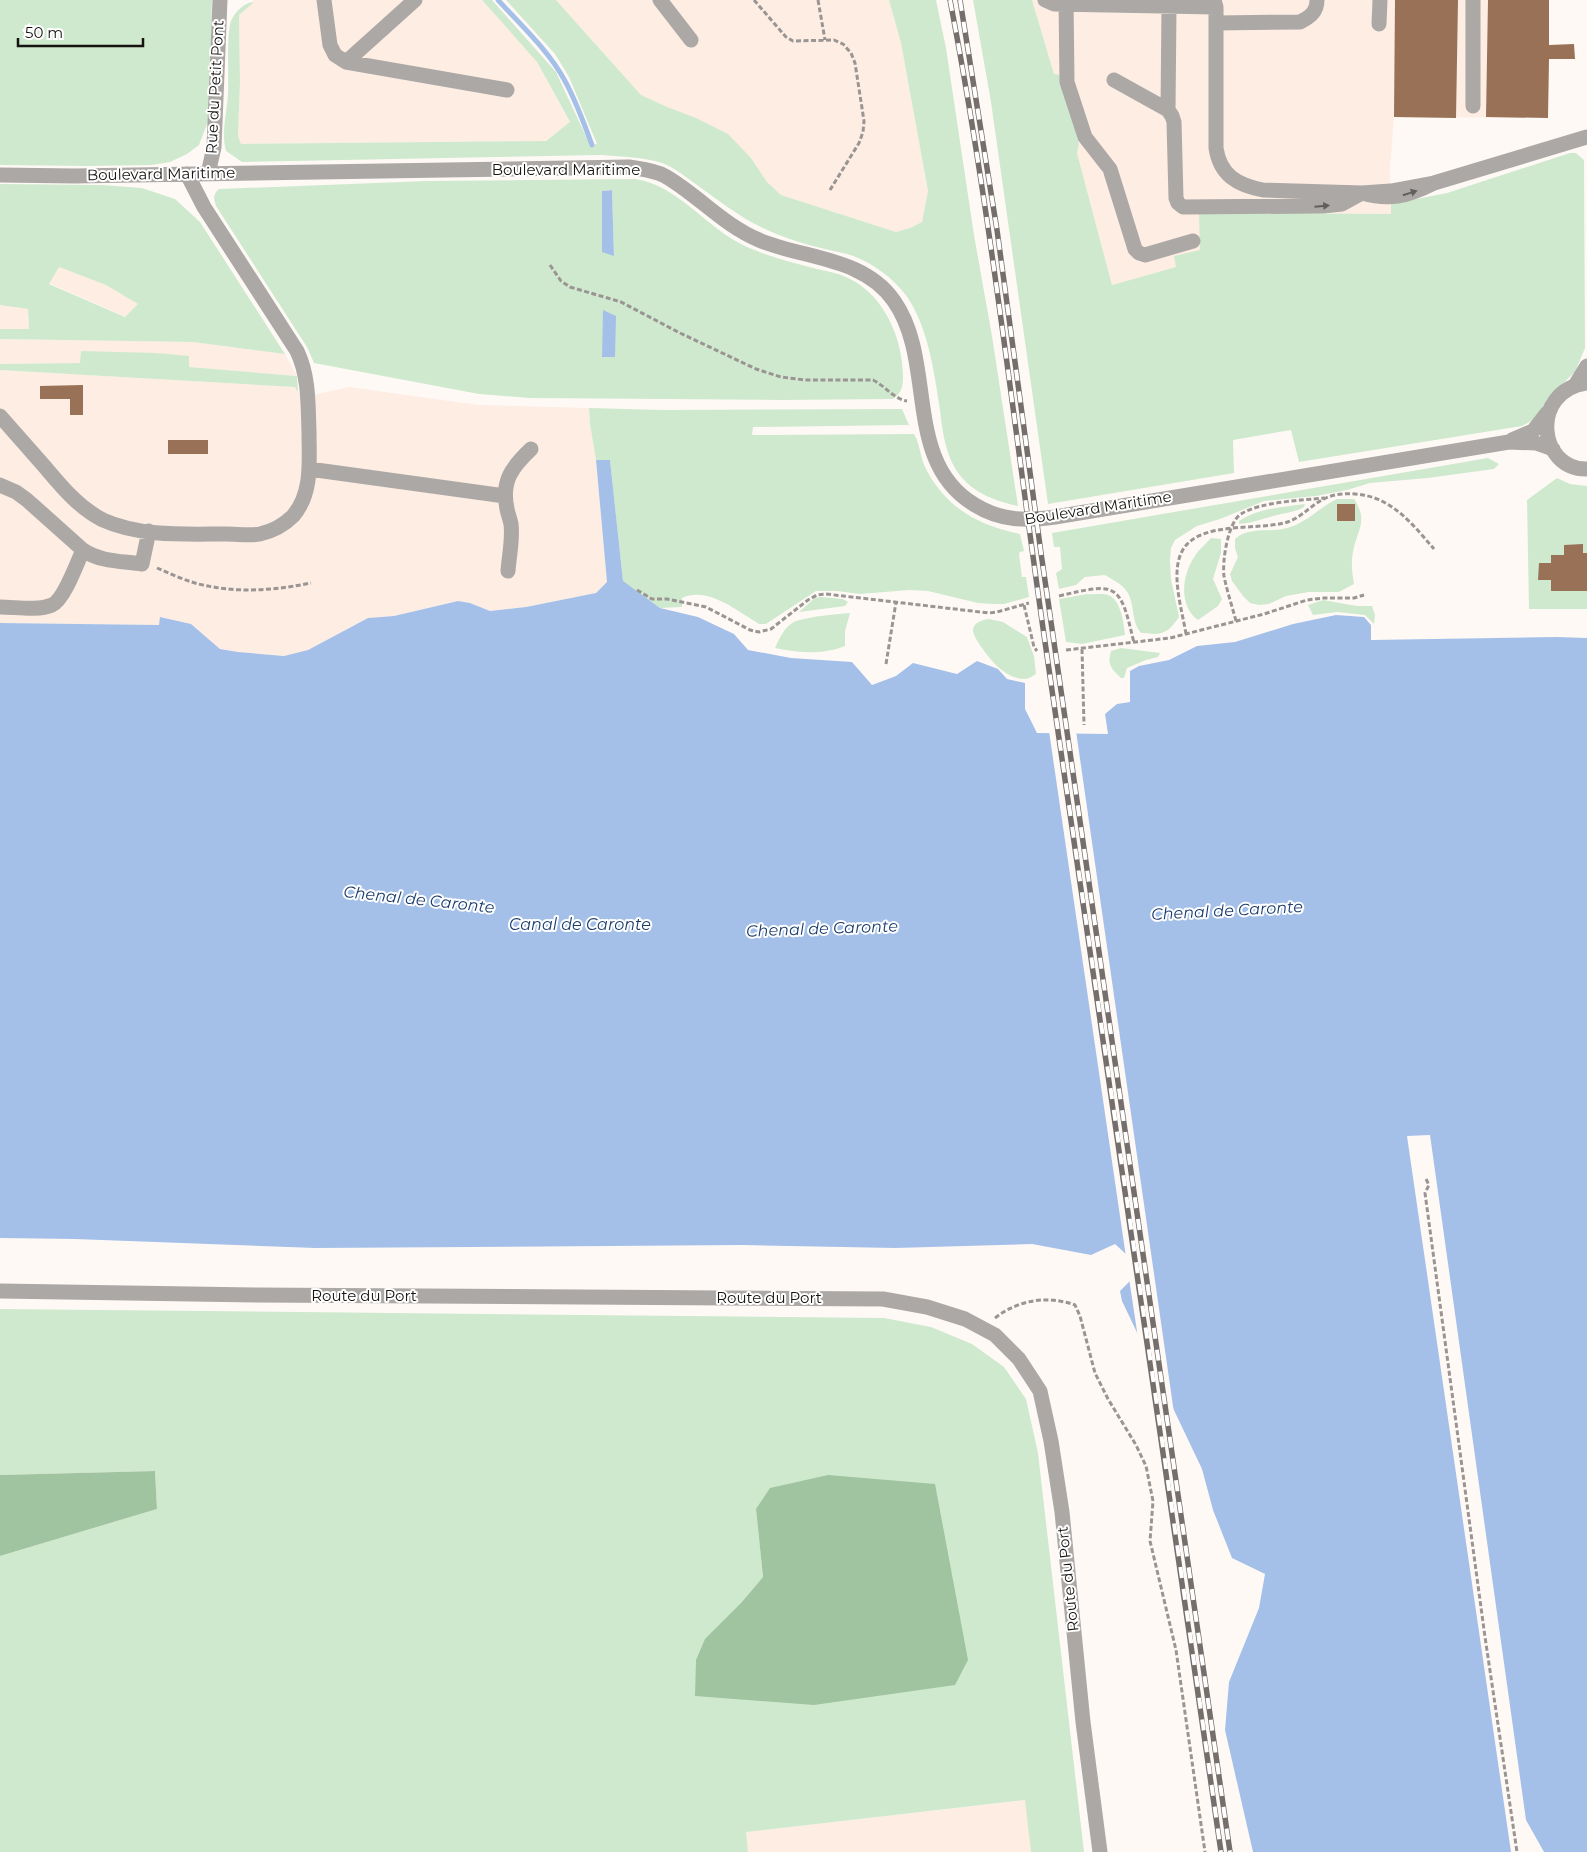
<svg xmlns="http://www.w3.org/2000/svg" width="1587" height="1852" viewBox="0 0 1587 1852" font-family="Montserrat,sans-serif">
	<rect width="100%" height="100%" fill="#fff9f6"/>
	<!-- built -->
	<path fill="#fdede3" d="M253,0H482L537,62L570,123L545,141L241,144L238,136L240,82L239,15L253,2Z
		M556,0H889L901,43L928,191L922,222L910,228L896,232L781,195L767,182L751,158L667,107L641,95Z
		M1032,0H1549L1548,118L1394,117L1390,167L1391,214L1199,213L1201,250L1174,256L1177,267L1112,285L1077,153L1079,143L1054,74Z
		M59,267L106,285L139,304L126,317L49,283Z
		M0,305L28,309L29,330L0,329Z
		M0,339L193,342L285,354L297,376L189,367L81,351V363L0,364Z
		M0,370L295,387L298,393L318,394L349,387L478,405L589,408L590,424L596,460L607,582L597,593L526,607L490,611L470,603L458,601L394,616L368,618L308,650L284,656L238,652L220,649L191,624L161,617L159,625L0,623Z
		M1026,1800L1031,1852H748L746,1832Z"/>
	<!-- green -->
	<path fill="#cfe9ce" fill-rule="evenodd" d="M0,0H212L209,119L199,145L187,154L170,162L152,165L86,166L0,165Z
		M482,0H492L556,72L590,145L597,144L569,77L555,54L506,0H556L641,95L667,107L696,118L728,134L751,158L767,182L781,195L896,232L910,228L922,222L928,191L901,43L889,0H936L946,48L974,235L992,336L1018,506C994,501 968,491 955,468C945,451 942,429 940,410C934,371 927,315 898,286C888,275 872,264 858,258C848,253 836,252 825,249C803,244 781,237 761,227C738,216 718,200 697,185C687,178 675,168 662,163C643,157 622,157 602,155L242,162L226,151C221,133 227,112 228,94C229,77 226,35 231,21C235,12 244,2 254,2L239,15L240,82L238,136L241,144L546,141L570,122L537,62Z
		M973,0H1032L1054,74L1061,75L1079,143L1077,153L1112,285L1176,267L1174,256L1200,250L1199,213L1391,214V204L1447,193L1570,153H1576L1584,160L1585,348L1575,372L1557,389L1540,414L1533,420L1522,426L1299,462L1291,430L1233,440L1234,473L1048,504L991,102Z
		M635,179C677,185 704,225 741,244C765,256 791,262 817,269C826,271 837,273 846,277C879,291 898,328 902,362C903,377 906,391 893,399L781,400L529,398L479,394L314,363L307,347L216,206C214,199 212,195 219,189L427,181ZM611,190L612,191L614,256L602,191Z
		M0,184L102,185L142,188L175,199L200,222L285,354L193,342L0,339V329H29L28,309L0,305ZM59,267L106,285L138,304L125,317L49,284Z
		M81,351L156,353L189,356V367L297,376L298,393L295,387L0,370V364L80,363Z
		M589,408L663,410L902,409L909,425L753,427L752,435L914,434C920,444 920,456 925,467C945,507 977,525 1020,534L1024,551L1020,552L1019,554L1022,577H1026L1029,597L1004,604H993L978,603L928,591L909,590L860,594L837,591H816L766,624H759C737,611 708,586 682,598V607L660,608L623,582L610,460H596L590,424Z
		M1488,458L1499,464L1494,469L1428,478L1370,483L1347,490L1316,496L1264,501L1220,519L1197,526L1175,540L1171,548L1170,561L1171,579L1179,617C1167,635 1161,635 1141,633C1130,620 1136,602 1125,589C1120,583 1111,579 1105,575L1085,577L1076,585L1059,589L1056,573L1062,569L1060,547H1054L1052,533Z
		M1557,478L1570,484L1587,486V609H1529L1527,500Z
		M1337,499H1354C1369,521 1357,530 1353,552C1351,562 1352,573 1354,584L1339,592H1309L1286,596L1269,604L1259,605L1250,603L1243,596L1232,581L1230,574L1238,557L1235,548V539C1248,527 1267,532 1283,529C1305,525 1318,508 1337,499Z
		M1305,504L1304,507C1294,513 1282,513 1270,517C1259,520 1251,523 1239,524V521C1259,508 1283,507 1305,504Z
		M1211,538L1221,539V553L1213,579L1222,599L1218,606L1198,620C1178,606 1182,574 1195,556C1199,549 1206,544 1211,538Z
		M1087,594C1093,595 1102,593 1108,595C1121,599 1124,624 1125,635L1082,644L1066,642L1059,599Z
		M821,597L843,599L848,602L845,606L799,612L815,598Z
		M1323,600L1357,606H1372L1375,615L1374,624L1365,615L1337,612L1313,615L1308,605Z
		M850,613L845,631V646C823,655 798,653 775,648C779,639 785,626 794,622C804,617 837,614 850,613Z
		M989,619L1003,622L1027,637L1034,656L1036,674C1032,676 1029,679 1025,679C1006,679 992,662 982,648C972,634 966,623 989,619Z
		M1121,648L1160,653L1158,657L1146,660L1127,668L1124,678H1121C1111,668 1107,665 1111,651Z
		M0,1309L884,1318L931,1327L972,1344L1004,1367L1026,1399L1038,1453L1084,1852H1031L1025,1800L746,1832L748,1852H0V1556L157,1509L155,1471L0,1475ZM756,1509L814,1705L741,1603L763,1577Z"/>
	<!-- forest -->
	<path fill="#a0c49f" d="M155,1471L157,1509L0,1556V1475Z
		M828,1475L935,1484L968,1660L955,1685L814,1705L695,1696L696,1660L705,1639L741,1603L763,1577L756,1509L770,1488Z"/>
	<!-- water -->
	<path fill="#a5c0e8" d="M612,190L614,256L602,252V191Z
		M603,310L616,316L615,357H602Z
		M596,460H610L623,581L660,608L698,617L734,634L748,650L791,658L852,662L872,685L896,676L913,663L957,674L977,661L998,669L1007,679L1025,683V709L1037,733L1108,734L1105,714L1117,704L1130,702V671L1139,666L1169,660L1197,646L1235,642L1293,624L1336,615L1364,617L1371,625V640L1556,637L1587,638V1852H1544L1526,1820L1430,1135L1407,1136L1511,1852H1253L1225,1730L1229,1682L1259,1608L1265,1574L1232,1558L1213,1510L1202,1469L1122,1301L1120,1291L1138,1273L1128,1256L1115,1244L1091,1255L1032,1244L895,1248L743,1245L315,1248L74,1239L0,1238V623L159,625L160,617L191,624L220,649L238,652L284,656L308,650L368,618L394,616L458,601L470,603L490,611L526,607L596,593L607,582Z"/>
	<!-- pier -->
	<path fill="#fff9f6" d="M1049,731H1076L1174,1413L1138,1338L1129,1278L1135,1273L1126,1257Z"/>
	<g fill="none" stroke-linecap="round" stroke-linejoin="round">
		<!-- stream -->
		<path stroke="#a5c0e8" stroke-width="5" d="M498,0C521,25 549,51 565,81C576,101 584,123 592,145"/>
	</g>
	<!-- building -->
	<path fill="#987156" d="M1395,0H1458L1456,118L1394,117Z
		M1488,0H1549V45L1574,44L1575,59H1549L1548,118L1486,117Z
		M83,385V415H70V399H40V386Z
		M168,440H208V454H168Z
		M1337,504H1355V521H1337Z
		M1583,544V553H1587V591H1551V580H1538L1539,563H1551V555H1564V545Z"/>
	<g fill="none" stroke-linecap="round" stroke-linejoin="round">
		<!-- path -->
		<path stroke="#9a9593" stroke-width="3" stroke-dasharray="5 2.5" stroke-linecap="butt" d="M754,0L786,37L793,41L834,40L843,44L851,53L855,63L864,121L863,132L859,143L830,190
			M818,0L825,40
			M550,265L561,281L570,287L621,302L680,333L756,369L781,377L805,380H873C885,386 894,399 907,401
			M157,568C173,575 190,583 208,586C242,593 276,590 311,583
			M637,590L652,599H667L706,607L750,630L759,632L771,629L808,600L817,595L826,594L989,613L997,612L1029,603
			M1059,596C1118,582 1120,583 1134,643
			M1024,605L1034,647L1037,651
			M1236,621C1232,606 1227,591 1224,576C1222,561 1228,522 1241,514C1259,502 1303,500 1325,498
			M1186,634C1182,609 1169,570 1184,548C1202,522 1255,530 1284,523C1301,519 1310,505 1326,498C1336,493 1352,493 1363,495C1394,500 1415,527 1434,549
			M1082,649L1084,725
			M1066,650L1170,638L1264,614L1307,600L1324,598H1354L1364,595
			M886,664L896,602
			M1426,1179L1429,1185L1425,1193L1485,1637L1517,1852
			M995,1318C1018,1300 1047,1295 1075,1305L1080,1316L1095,1373L1108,1399L1136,1445L1146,1466L1153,1501L1150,1541L1176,1650L1205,1852"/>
		<!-- minor -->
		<path stroke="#aca8a6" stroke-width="15" d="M324,0L330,45L335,55L346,62L507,90
			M660,0L691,40
			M1045,0L1054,4L1216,7
			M1066,0L1067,82L1085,137L1110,169L1135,249L1139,253L1145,255L1193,241
			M1473,0V106
			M1216,23L1300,22C1310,17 1317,12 1317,0
			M1379,24L1380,0
			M346,62L415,0
			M1114,80L1168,110L1172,116L1174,122L1176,198L1178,203L1183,207L1323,206L1342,204L1362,193C1390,201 1408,196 1434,183L1391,191L1362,193L1263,190C1237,185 1220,175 1216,148V7L1214,0
			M1168,110L1169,7
			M208,174L214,147L220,0
			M0,175L75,176L629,167C641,169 654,170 665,176C698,195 723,225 759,240C804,259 864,257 894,301C937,362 902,462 975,505C1001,521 1026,521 1055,517L1509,442L1536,443L1553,449
			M1434,183L1587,137
			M1587,383C1529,391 1538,470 1587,469
			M1576,384L1587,366
			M0,416C15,433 30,450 45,467C62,487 79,508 103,520C140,537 187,534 226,534C237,534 250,536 260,534C273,531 284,525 293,516C313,493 309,460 309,432C308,404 309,376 297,351L204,207L187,174
			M1512,440L1533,431L1547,413
			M309,469L505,496
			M0,485L16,492L27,500L83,550C100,562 122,561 142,564L149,531
			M508,571C509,556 513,539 511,524C510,519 508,514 507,509C501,481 512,467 531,449
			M0,607C16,607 37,611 52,605C64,600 77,563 83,550
			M0,1291L255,1295L883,1299L927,1307L965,1319L995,1335L1019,1359L1040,1391L1051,1441L1062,1512L1083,1722L1100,1852"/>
		<!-- rail casing -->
		<g stroke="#746f6d" stroke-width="5.5">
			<path id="rail" d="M950,0C991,213 1014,428 1045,642C1104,1045 1164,1448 1221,1852
				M960,0L997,230L1041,553L1230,1852"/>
		</g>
		<!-- rail -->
		<use href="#rail" stroke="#fff" stroke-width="4" stroke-dasharray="11" stroke-linecap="butt"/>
	</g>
	<!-- one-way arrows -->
	<defs><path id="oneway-solid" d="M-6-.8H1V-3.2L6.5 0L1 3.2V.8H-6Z" transform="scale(1.25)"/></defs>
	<g fill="#615e5c">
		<use href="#oneway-solid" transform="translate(1410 193) rotate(-18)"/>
		<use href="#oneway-solid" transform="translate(1322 206) rotate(-5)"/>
	</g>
	<g text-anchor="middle" stroke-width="4" stroke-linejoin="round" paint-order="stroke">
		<!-- street labels -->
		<g font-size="15" fill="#161311" stroke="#fff">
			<text transform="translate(215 87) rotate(-87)" y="5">Rue du Petit Pont</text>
			<text x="566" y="175">Boulevard Maritime</text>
			<text transform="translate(161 174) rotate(-1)" y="5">Boulevard Maritime</text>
			<text transform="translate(1098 508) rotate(-9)" y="5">Boulevard Maritime</text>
			<text x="364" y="1301">Route du Port</text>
			<text x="769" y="1303">Route du Port</text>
			<text transform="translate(1068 1579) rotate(-96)" y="5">Route du Port</text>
		</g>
		<!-- water labels -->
		<g font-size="16" font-style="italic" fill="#193b6c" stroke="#fff">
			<text transform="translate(419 899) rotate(6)" y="6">Chenal de Caronte</text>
			<text transform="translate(1227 910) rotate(-3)" y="6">Chenal de Caronte</text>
			<text x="580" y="930">Canal de Caronte</text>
			<text transform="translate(822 928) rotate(-2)" y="6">Chenal de Caronte</text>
		</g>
	</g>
	<!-- scale -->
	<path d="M18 38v8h125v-8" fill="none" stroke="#161311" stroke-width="2.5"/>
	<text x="25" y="38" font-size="15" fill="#161311" stroke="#ffffff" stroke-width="4" paint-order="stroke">50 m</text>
</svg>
